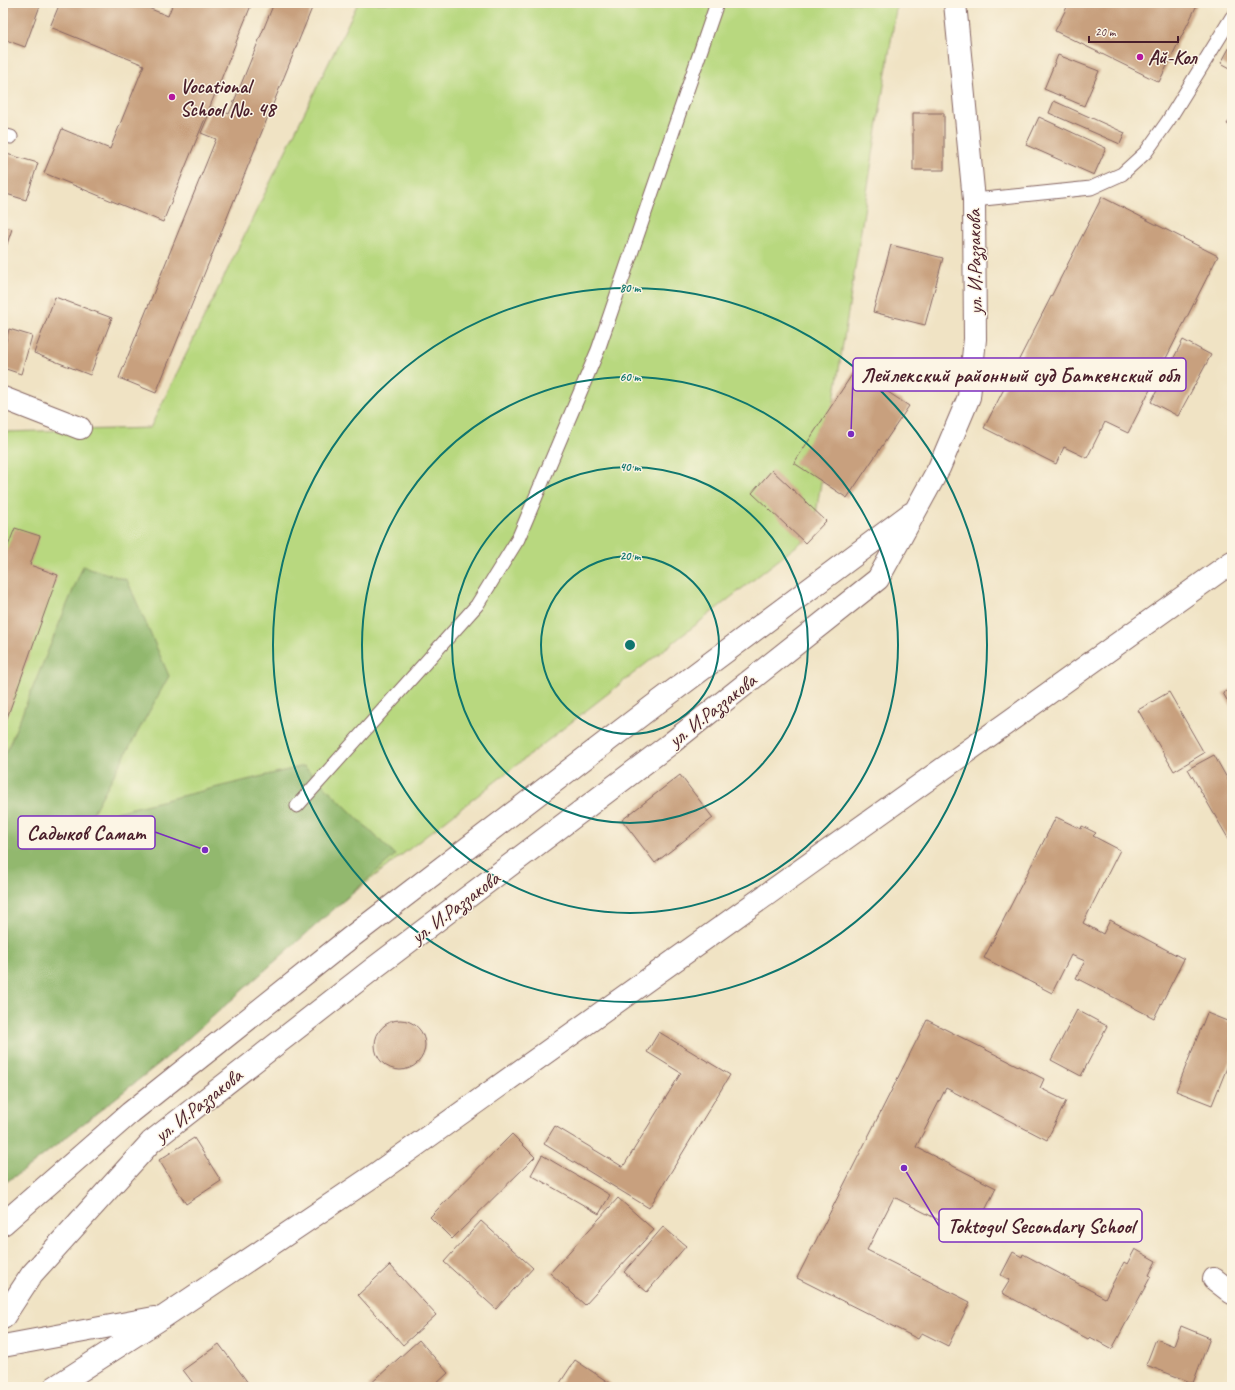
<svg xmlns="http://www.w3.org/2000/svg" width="1235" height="1390" viewBox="0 0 1235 1390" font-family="Caveat,sans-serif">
	<rect width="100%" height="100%" fill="#fcf5e5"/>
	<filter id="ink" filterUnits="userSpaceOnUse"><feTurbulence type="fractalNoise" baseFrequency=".025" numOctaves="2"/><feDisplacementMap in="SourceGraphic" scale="8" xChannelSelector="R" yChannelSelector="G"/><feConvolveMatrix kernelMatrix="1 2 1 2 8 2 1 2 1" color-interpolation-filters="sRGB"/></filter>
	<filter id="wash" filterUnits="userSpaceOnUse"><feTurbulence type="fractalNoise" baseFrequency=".012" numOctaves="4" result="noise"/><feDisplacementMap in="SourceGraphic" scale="16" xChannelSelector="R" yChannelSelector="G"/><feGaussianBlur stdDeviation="0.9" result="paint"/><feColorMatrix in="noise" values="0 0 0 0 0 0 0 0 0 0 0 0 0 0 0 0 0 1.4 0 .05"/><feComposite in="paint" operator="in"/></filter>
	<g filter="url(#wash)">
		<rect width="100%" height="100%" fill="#f0e3c4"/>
		<!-- green -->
		<path fill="#b8d87f" stroke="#817c55" d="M358,3H897L813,533L3,1167V432L150,428Z"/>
		<!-- forest -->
		<path fill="#92b86e" stroke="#6e6c4c" d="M83,566L127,580L169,676L82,832L116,812L304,766L395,855L166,1058L30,1166L3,1184V760Z"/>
		<g id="blocks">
			<!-- building -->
			<path fill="#c8a07e" d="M3,3H41L25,47L3,39Z
				M60,3H136L168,16L173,3H252L163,222L44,173L62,129L110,149L144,65L50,27Z
				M274,3H314L156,393L119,378L216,139L201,133L212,107L229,114Z
				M1069,3H1198L1159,82L1055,31Z
				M1232,43V69L1221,63Z
				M1058,55L1099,71L1084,106L1044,89Z
				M1054,101L1125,133L1120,144L1049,113Z
				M913,113H944V170H913Z
				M1039,117L1106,148L1094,175L1026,145Z
				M1232,117V127L1227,124Z
				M3,153L38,163L26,200L3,193Z
				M1102,197L1218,256L1128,433L1105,422L1087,458L1064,447L1056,464L984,428Z
				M3,226L12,229L4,253L3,252Z
				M891,245L943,258L925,325L873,312Z
				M55,297L112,318L90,375L34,353Z
				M9,329L32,336L21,374L3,368V344L5,345Z
				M1183,340L1211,355L1178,416L1151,402Z
				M855,370L909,406L847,498L794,463Z
				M772,470L826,521L805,543L752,493Z
				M15,528L40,536L30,565L58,575L3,729V555L4,556Z
				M1232,688V709L1223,693Z
				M1169,692L1204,753L1174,771L1138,710Z
				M1214,755L1232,787V845L1188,769Z
				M680,775L713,818L655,863L622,820Z
				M1056,817L1081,829L1082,826L1096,833L1093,836L1120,850L1083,923L1103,934L1110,920L1184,959L1154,1018L1076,978L1085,961L1071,955L1052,993L984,958Z
				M1077,1010L1107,1026L1081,1076L1051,1060Z
				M1207,1013L1232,1023V1055L1212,1105L1176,1091Z
				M375 1045a25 25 0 1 1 50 0a25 25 0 1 1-50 0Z
				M927,1020L1044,1079L1040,1088L1066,1101L1047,1140L946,1088L916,1147L996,1188L972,1237L894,1197L867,1250L970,1302L948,1346L922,1333L918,1339L797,1278Z
				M659,1032L730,1075L649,1208L544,1144L555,1126L623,1167L681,1073L647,1052Z
				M512,1134L535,1157L452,1239L430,1217Z
				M194,1138L221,1181L186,1204L159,1160Z
				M542,1155L610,1195L599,1214L531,1175Z
				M618,1198L654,1230L585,1305L550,1273Z
				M481,1221L533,1268L496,1309L444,1262Z
				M663,1227L686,1246L647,1292L624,1272Z
				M1135,1249L1156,1261L1149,1275L1151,1276L1112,1349L1090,1337L1088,1339L1002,1293L1010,1280L1001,1275L1013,1252L1022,1257L1023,1254L1105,1298L1124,1262L1127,1264Z
				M390,1265L436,1315L403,1345L358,1295Z
				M1181,1326L1210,1338L1193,1383L1146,1365L1156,1339L1174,1346Z
				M419,1340L448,1373L433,1387H369L368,1386Z
				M219,1344L243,1376L251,1387H196L183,1370Z
				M575,1360L611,1384L610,1387H560L558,1386Z"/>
		</g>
	</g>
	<g filter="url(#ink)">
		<use href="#blocks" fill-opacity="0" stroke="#846461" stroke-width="1"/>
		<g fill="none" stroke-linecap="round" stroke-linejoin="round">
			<!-- lane casing -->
			<g stroke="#846461" stroke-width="15">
				<path id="lane" d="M3,135L11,137
					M974,200L1091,188L1122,174L1146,152L1168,121L1232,17
					M297,806L477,605L518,539L598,350L717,3"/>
			</g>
			<!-- street casing -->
			<g stroke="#846461" stroke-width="24">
				<path id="street" d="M3,398L80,428
					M3,1224L130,1113L350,938L653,706L910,514
					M1214,1279L1232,1293
					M3,1318L32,1274L151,1142L374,968L670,744L878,579L939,468L969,397L975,339L974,200L955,3"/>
			</g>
			<!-- secondary casing -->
			<g stroke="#846461" stroke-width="24">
				<path id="secondary" d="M3,1346L154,1318
					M55,1387L165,1316L376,1174L1232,562"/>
			</g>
			<!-- lane -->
			<use href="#lane" stroke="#fff" stroke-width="13"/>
			<!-- street -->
			<use href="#street" stroke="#fff" stroke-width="22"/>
			<!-- secondary -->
			<use href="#secondary" stroke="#fff" stroke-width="22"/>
		</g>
	</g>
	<!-- distance rings -->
	<g fill="none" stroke="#0f766e" stroke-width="2">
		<circle cx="630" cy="645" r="89"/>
		<circle cx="630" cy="645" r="178"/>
		<circle cx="630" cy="645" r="268"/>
		<circle cx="630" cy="645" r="357"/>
	</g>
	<!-- markers -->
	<g fill="#b5179e" stroke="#fcf5e5" stroke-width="1.5">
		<circle cx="1140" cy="57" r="4"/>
		<circle cx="172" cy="97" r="4"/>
	</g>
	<g text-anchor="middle" stroke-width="3" stroke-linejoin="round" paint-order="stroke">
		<!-- poi labels -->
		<g font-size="20" font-weight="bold" fill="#4a1f2b" stroke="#fcf5e5" text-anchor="start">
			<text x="1148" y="64">Ай-Кол</text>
			<text x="180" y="93">Vocational<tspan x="180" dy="23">School No. 48</tspan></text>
		</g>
		<!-- street labels -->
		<g font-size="20" fill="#4a1f2b" stroke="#fcf5e5">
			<text transform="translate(974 262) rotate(-91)" y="7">ул. И.Раззакова</text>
			<text transform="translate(712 710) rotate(-38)" y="7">ул. И.Раззакова</text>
			<text transform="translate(455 907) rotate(-37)" y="7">ул. И.Раззакова</text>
			<text transform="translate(198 1105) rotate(-38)" y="7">ул. И.Раззакова</text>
		</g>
	</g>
	<circle cx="630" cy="645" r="6" fill="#0f766e" stroke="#fcf5e5" stroke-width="2"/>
	<g font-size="12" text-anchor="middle" font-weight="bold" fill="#0f766e" stroke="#fcf5e5" stroke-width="3" stroke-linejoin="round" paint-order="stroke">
		<text x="630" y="292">80 m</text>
		<text x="630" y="381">60 m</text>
		<text x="630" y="471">40 m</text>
		<text x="630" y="560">20 m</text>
	</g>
	<!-- callouts -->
	<path fill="none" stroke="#7b2cbf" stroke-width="1.5" d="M851 434L853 375M205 850L155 832M904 1168L939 1226"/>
	<g fill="#7b2cbf" stroke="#fcf5e5" stroke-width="1.5">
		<circle cx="851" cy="434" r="4"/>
		<circle cx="205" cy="850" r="4"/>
		<circle cx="904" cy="1168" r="4"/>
	</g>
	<g fill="#fcf5e5" stroke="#7b2cbf" stroke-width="1.5">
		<rect x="853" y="358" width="333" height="33" rx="4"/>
		<rect x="18" y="816" width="137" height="33" rx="4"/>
		<rect x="939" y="1209" width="203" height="33" rx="4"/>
	</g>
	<g font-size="21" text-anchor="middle" font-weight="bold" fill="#4a1f2b">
		<text x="1020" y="382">Лейлекский районный суд Баткенский обл</text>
		<text x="86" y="840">Садыков Самат</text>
		<text x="1041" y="1233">Toktogul Secondary School</text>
	</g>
	<!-- margin -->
	<rect width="1235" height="1390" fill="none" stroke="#fcf5e5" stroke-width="16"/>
	<!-- scale -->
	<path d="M1089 36v6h89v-6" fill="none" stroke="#4a1f2b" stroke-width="2"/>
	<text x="1095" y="36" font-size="12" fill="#4a1f2b" stroke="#fcf5e5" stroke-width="3" paint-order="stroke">20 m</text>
</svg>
